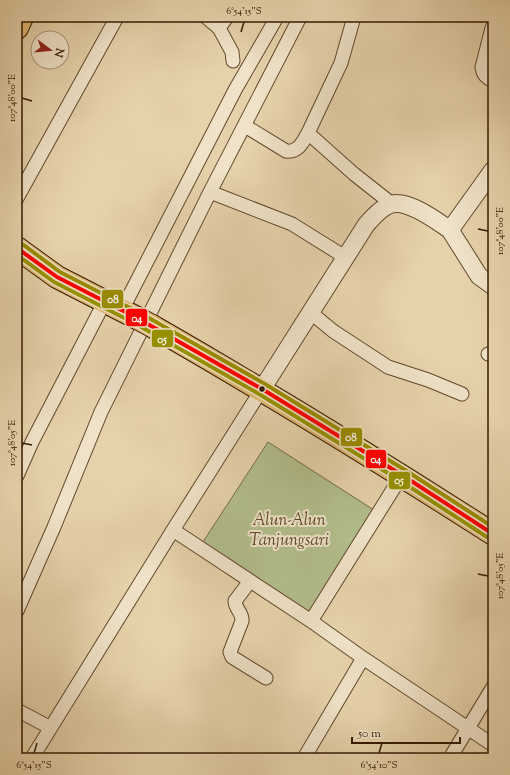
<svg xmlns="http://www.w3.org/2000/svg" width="510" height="775" viewBox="0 0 510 775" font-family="'Sorts Mill Goudy',serif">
	<rect width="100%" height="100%" fill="#e6d2aa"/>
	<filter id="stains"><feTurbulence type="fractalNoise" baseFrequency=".005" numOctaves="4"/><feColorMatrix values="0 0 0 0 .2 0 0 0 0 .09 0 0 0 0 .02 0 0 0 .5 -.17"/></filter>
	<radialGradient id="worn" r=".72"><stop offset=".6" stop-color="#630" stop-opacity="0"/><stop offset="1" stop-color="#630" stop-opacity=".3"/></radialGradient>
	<!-- green -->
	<path fill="#b2bd8b" stroke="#736c46" d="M268,442L377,512L310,616L201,545Z"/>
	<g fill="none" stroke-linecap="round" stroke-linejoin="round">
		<!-- minor casing -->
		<g stroke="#60482a" stroke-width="15">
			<path id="minor" d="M206,17L219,28L227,17
				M219,28L232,52L233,61
				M492,28L482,67C483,75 486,77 493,81
				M245,126L286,151C298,153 303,142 308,133L354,174L392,204
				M308,133L341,63L354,17
				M210,192L292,224L345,257
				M17,198L117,17
				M122,310L235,90L277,17
				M310,312L333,331L388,367L428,380L462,394
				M488,354H493
				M262,389L173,530L311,621L363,658L493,745
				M17,476L32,442L105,301
				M250,581L235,601C235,609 243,613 242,621L230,652L232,657L266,678
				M17,611L54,527L101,412L210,192L300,17
				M311,621L402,475
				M17,710L49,727
				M32,758L173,530
				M304,758L363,658
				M450,758L493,687"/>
		</g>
		<!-- tertiary casing -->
		<g stroke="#60482a" stroke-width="19">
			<path id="tertiary" d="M450,230L479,276L493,286
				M262,389L366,225C372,218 383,206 392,204C409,200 437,221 450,230L493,170"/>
		</g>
		<!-- trunk casing -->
		<g stroke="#341a00" stroke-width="24">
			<path id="trunk" d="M17,28L22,17
				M17,248L57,277L139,319
				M152,326C267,392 381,462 493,534"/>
		</g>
		<!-- minor -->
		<use href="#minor" stroke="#efe2c8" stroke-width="13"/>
		<!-- tertiary -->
		<use href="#tertiary" stroke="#efe2c8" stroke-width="17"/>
		<!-- trunk -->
		<use href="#trunk" stroke="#e3b975" stroke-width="22"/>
		<!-- trunk-bridge casing -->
		<g stroke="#341a00" stroke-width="24" stroke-linecap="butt">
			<path id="trunk-bridge" d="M139,319L152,326"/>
		</g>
		<!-- trunk-bridge -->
		<use href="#trunk-bridge" stroke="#e3b975" stroke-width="22"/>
		<!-- bus-1 casing -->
		<g stroke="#efe2c8" stroke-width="7">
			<path id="bus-1" d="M17,248L57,277L139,319L262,389L402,475L493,534"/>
		</g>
		<!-- bus-2 casing -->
		<g stroke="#efe2c8" stroke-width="7">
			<path id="bus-2" d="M17,255L54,282L136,324L259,394L399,480L490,539"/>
		</g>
		<!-- bus-3 casing -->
		<g stroke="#efe2c8" stroke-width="7">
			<path id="bus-3" d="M21,243L60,272L142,314L265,384L405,470L493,527"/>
		</g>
		<!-- bus-1 -->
		<use href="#bus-1" stroke="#f00" stroke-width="4"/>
		<!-- bus-2 -->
		<use href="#bus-2" stroke="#979200" stroke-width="4"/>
		<!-- bus-3 -->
		<use href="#bus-3" stroke="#9a8c00" stroke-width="4"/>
	</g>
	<!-- ticks -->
	<path fill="none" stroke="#341a00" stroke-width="1.5" d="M241,32L244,22M22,98L32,101M478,229L488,231M22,443L32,445M478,574L488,576M34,753L37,743M379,753L382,743"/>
	<!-- markers -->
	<circle fill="#341a00" stroke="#efe2c8" stroke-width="1.5" cx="262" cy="389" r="3.5"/>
	<g text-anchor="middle" stroke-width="4" stroke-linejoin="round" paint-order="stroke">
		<!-- park labels -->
		<g font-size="17" font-style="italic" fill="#5a4b2a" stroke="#efe2c8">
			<text x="289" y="525">Alun-Alun<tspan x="289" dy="20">Tanjungsari</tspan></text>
		</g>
	</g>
	<g stroke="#efe2c8" stroke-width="1.5">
		<rect x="101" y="289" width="23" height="20" rx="4" fill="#9a8c00"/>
		<rect x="125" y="308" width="23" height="19" rx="4" fill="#f00"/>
		<rect x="151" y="329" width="23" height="19" rx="4" fill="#979200"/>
		<rect x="340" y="427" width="23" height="20" rx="4" fill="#9a8c00"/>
		<rect x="365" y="449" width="22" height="20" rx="4" fill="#f00"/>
		<rect x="388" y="471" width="23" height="19" rx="4" fill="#979200"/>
	</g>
	<g font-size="11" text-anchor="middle" font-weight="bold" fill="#fff">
		<text x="113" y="303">08</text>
		<text x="137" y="322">04</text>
		<text x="162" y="343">05</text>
		<text x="351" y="441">08</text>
		<text x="376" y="463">04</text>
		<text x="399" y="484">05</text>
	</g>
	<!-- margin -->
	<rect width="510" height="775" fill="none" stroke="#e6d2aa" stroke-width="44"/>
	<!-- north arrow -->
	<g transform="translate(50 50) rotate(106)"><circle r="19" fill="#efe2c8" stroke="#a49278"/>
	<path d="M0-3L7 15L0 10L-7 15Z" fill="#8f2418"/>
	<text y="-6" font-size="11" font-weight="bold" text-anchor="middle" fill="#341a00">N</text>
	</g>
	<!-- scale -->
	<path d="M352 737v6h108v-6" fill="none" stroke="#341a00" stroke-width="2"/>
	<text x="358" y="737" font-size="12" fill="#341a00" stroke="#efe2c8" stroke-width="3" paint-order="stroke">50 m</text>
	<rect x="22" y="22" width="466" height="731" fill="none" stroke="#341a00" stroke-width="1.5"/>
	<g font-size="10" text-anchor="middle" fill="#341a00">
		<text x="244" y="14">6°54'15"S</text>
		<text transform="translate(11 98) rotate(-90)" y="4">107°48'00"E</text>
		<text transform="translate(499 231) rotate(-90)" y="4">107°48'00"E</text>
		<text transform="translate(11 443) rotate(-90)" y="4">107°48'05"E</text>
		<text transform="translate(499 576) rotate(-90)" y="4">107°48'05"E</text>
		<text x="34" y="768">6°54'15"S</text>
		<text x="379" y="768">6°54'10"S</text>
	</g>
	<rect width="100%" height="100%" filter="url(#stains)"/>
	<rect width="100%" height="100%" fill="url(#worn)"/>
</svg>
